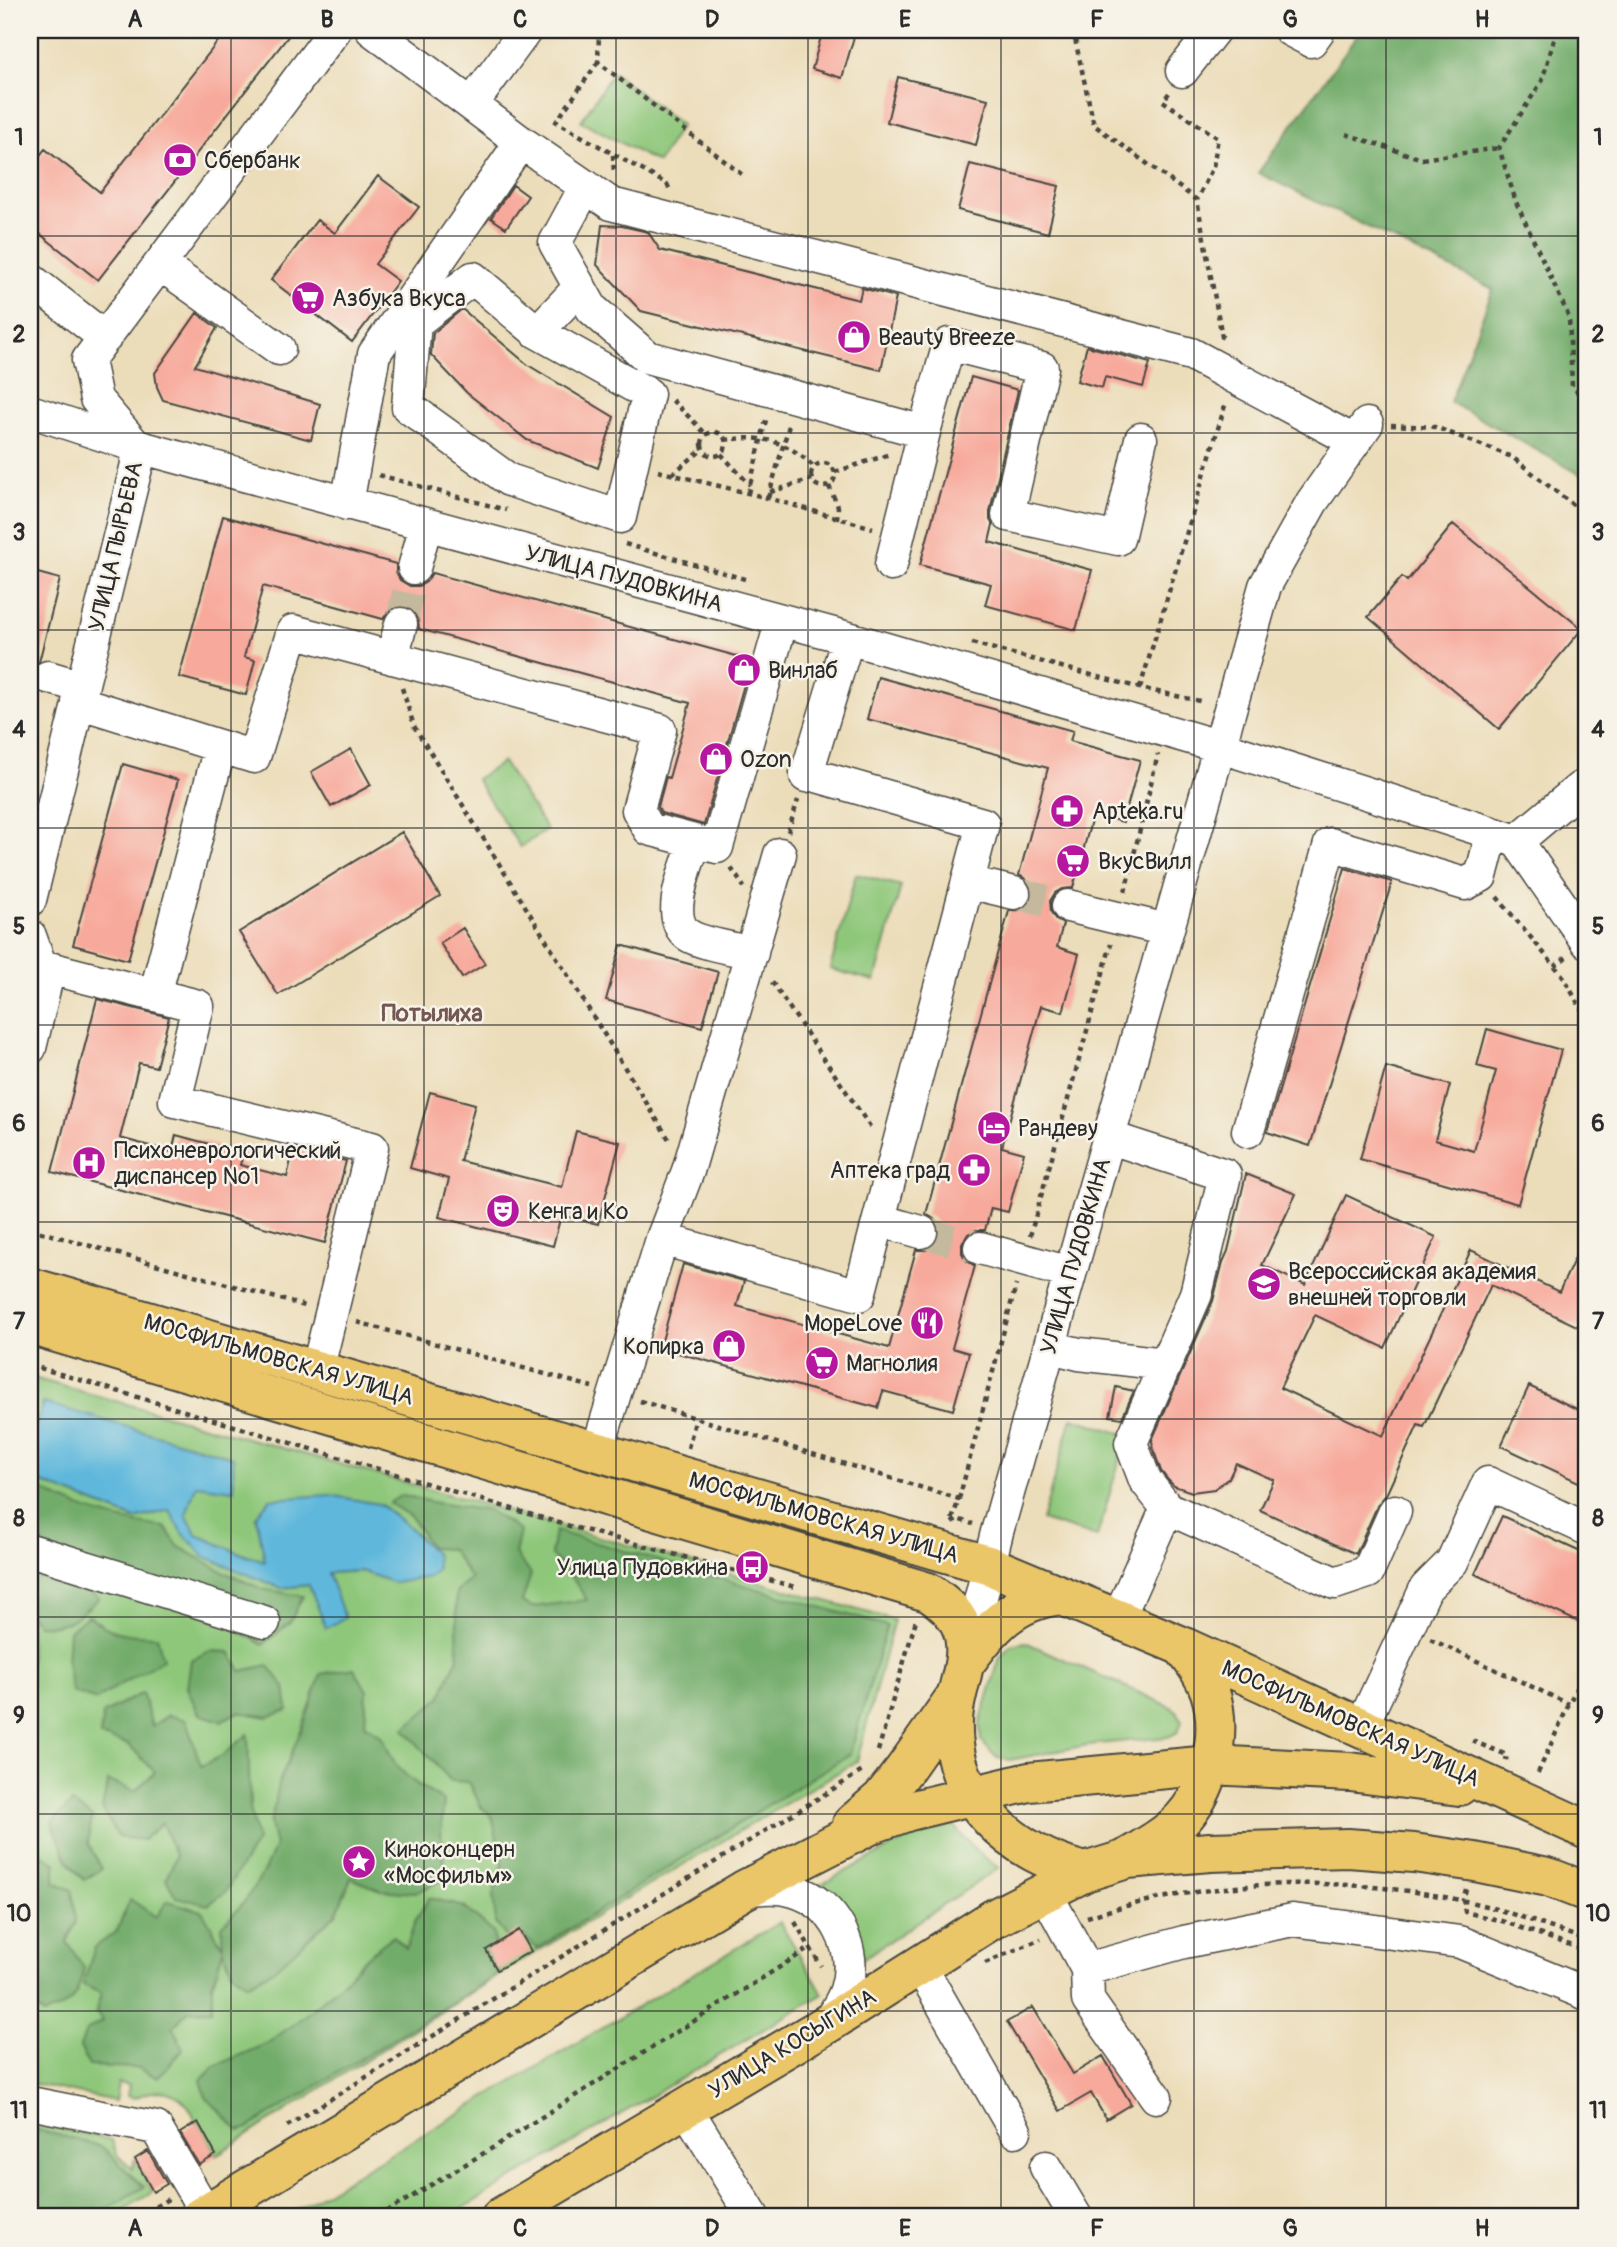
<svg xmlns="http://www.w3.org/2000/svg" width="1617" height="2247" viewBox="0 0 1617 2247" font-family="Pangolin,sans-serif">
	<rect width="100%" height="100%" fill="#f7f3e8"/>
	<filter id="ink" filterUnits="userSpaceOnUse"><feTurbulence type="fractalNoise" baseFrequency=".0143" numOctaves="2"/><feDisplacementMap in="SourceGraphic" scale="14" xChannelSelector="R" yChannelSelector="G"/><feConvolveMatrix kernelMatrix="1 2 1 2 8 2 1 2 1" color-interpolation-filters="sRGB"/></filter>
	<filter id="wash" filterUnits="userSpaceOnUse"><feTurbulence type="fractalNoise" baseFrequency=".00686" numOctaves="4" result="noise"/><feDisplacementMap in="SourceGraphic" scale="28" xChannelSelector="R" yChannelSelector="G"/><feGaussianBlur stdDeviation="1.57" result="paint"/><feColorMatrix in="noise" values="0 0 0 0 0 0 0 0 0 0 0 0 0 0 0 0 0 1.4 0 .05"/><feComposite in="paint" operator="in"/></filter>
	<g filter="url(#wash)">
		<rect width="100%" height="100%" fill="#ecddba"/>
		<!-- green -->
		<path fill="#8ec77a" stroke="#5c7952" stroke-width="2" d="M613,72L681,125L658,163L581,121Z
			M503,762L547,830L520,847L476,779Z
			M856,874L901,886L875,981L830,969Z
			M30,1377L894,1620L857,1761L518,1963L216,2155L198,2124V2131C192,2098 167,2081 135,2098L127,2096L129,2085L118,2083L115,2101L30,2083V1478L134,1519L170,1510L180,1530L281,1588L309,1585L328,1573L361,1571L395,1583L436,1555L409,1527L380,1504L256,1516L266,1561L247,1556L197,1535L186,1515L196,1484L234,1490L232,1457L43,1403L30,1443Z
			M1072,1418L1127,1435L1097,1537L1042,1520Z
			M1025,1642L1171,1707L1177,1711L1182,1721L1178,1732L1168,1737L1088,1745L1010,1760L997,1758L981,1741L980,1723L1000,1657L1011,1645Z
			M952,1824L975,1850L999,1868L862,1959L834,1903L820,1885L901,1842Z
			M780,1922L823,1994L448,2217H285Z
			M30,2122L112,2140L117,2155L132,2169L135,2159L153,2192L111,2217H30Z"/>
		<!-- forest -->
		<path fill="#72ac6a" stroke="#4e6c4a" stroke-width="2" d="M1361,30H1587V478L1450,402L1493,289L1258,173Z
			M30,1483C71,1508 118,1522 165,1527L178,1546L224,1572L262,1589L303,1596L290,1622L263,1645L236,1629L30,1540Z
			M402,1495L431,1502L489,1511L520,1531L515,1554L531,1574L522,1602L532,1607L587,1600L573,1579L551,1555L555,1531L887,1626L850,1754L537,1949L525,1937L509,1940L496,1924L493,1895L503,1864L492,1816L481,1807L469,1782L451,1781L404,1729L440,1698L458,1657L456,1592L471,1579L451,1549L431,1548L411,1517L389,1503Z
			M30,1574L51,1581L79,1585L99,1598C77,1617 69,1628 38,1625L30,1615Z
			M89,1615C110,1635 129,1635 157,1636L163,1659C141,1674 118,1684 96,1700L72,1692L67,1663L69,1631Z
			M210,1651L230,1652L241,1671L268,1665L285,1687L288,1710L268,1717L238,1712L221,1721L199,1714L187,1688L191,1660Z
			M354,1668L367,1691L365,1725C391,1739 381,1741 395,1763C407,1780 427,1791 444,1801L441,1831L445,1879L415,1893L381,1890L351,1878L336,1914L275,1969L247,1984L233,1973L223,1950L212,1986V2010L188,2011L173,2027L183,2049L158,2078L139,2068L89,2066L80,2047L86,2031L102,2021L96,2012L101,1993L83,1985L95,1947L117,1931L130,1899L156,1917L168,1901L202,1911L223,1947L222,1926L245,1901L264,1871L275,1846L270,1824L280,1780L305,1721L321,1674Z
			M142,1693L152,1726L168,1715L186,1720L201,1766L222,1756L248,1734L250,1809L257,1841L225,1892L208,1905L176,1897L166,1879L176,1857L162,1823L143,1840L118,1837L102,1808L108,1781L135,1791L155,1772L129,1745L100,1736L103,1714Z
			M72,1803L92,1817L88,1843L102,1869L84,1880L68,1861L52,1822Z
			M30,1849L56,1862L54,1882L72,1890L76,1922L67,1942L84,1968C77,1997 73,2005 44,2015L30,2003V1923L33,1904L30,1902Z
			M429,1898L464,1907L493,1932L495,1946L502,1957L497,1975L248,2128L239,2131L206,2097L201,2080L215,2066L268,2043L303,2017L341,1984L366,1957L393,1936L406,1949L415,1921Z
			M30,2128L101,2146L144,2187L93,2217H30Z"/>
		<!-- water -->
		<path fill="#5fb8dc" stroke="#457284" stroke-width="2" d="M44,1403L233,1457L234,1490L196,1485L186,1515L197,1535L247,1556L265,1561L256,1516L270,1499L329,1495L379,1504L409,1527L436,1555L437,1570L429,1577L395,1583L361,1571L328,1573L345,1618L326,1628L309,1585L281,1588L205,1557L180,1530L170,1510L135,1519L30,1478V1443Z"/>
		<g id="blocks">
			<!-- building -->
			<path fill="#f7aa9c" d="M227,30H293L98,280L30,226V168L45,149L100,192Z
				M823,30H856L842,78L812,69Z
				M898,77L988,99L976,145L887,122Z
				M970,164L1059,186L1048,233L958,210Z
				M378,176L419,207L375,264L398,281L352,342L271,280L317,220L335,233Z
				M513,185L528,196L506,228L491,218Z
				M602,225L622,226L648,232L660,250L859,300L862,288L896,297L881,370L641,311L597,265Z
				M462,309L528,365L614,417L598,468L527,440L467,393L431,355L433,333Z
				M197,313L217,328L195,366L320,404L311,440L163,400L157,387L155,373Z
				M1087,346L1150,363L1143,387L1105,377L1102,388L1077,381Z
				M971,377L1018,390L990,511V520L993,525L989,542L1092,570L1076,630L985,605L991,584L920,565Z
				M223,516L396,564V572L400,580L410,586H419L426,582L432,573L751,660L704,825L661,813L658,807L666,777L669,778L690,703L419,629L418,619L414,612L406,606L396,607L388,612L383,619L263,586L244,657L255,660L246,695L179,677Z
				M1453,524L1582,629L1499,729L1368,617L1402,577L1407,581Z
				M30,571L60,579L39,662L31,671Z
				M878,677L1073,731L1070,741L1140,760L1123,822L1093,814L1073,888L1062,889L1055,893L1050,901L1051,912L1056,920L1063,924L1057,947L1079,954L1063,1012L1041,1006L1002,1147L1024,1153L1008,1212L991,1208L985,1230H976L968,1234L962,1244V1253L966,1260L975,1266L952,1348L969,1353L953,1410L883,1391L878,1408L660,1348L683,1264L744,1281L737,1306L889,1348L916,1250H926L934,1245L938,1238L939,1227L934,1219L926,1214L1009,911L1020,910L1027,906L1032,898L1031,887L1026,879L1019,875L1048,768L867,719Z
				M351,749L371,785L331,807L311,772Z
				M123,764L178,780L128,960L73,945Z
				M402,832L440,896L278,995L239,932Z
				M1345,868L1392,882L1310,1146L1267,1132Z
				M463,928L485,964L462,978L440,943Z
				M621,945L718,972L702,1027L606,1000Z
				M97,999L169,1017L156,1067L139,1063L120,1138L172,1152L176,1135L243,1153L240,1165L287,1177L294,1148L346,1161L325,1243L52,1172Z
				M1487,1029L1561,1050L1518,1204L1360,1159L1386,1067L1450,1085L1435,1140L1474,1151L1496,1071L1477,1066Z
				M430,1092L475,1104L460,1161L562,1187L576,1131L620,1142L598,1224L561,1215L553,1246L439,1217L449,1179L410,1168Z
				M1246,1174L1296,1194L1262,1265L1305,1285L1346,1195L1436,1237L1385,1348L1315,1315L1280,1388L1383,1436L1471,1250L1559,1292L1587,1232V1331L1491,1285L1424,1427L1418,1425L1386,1495L1378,1504L1356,1554L1260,1510L1274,1480L1236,1463L1229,1478L1214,1489L1192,1492L1174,1486L1168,1480L1161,1471L1153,1448L1152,1440L1213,1301L1223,1262L1228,1251Z
				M1529,1386L1587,1414V1486L1501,1446Z
				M1116,1387L1134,1391L1122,1418L1110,1416Z
				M1502,1516L1587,1555V1626L1475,1574Z
				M519,1930L531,1951L497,1970L486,1950Z
				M1033,2007L1073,2074L1103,2056L1131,2104L1106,2119L1091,2093L1060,2111L1007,2022Z
				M198,2122L216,2155L199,2165L180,2133Z
				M148,2151L167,2184L153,2192L135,2159Z"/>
		</g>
	</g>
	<g filter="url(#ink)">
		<use href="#blocks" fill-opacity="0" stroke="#484640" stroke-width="2"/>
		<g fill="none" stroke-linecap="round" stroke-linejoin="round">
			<!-- minor-tunnel -->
			<path stroke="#c5b99d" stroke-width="32" stroke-dasharray="32 16" stroke-linecap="butt" d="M401,624L414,568
				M1014,893L1068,906
				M921,1232L980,1248"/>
			<!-- minor casing -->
			<g stroke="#484640" stroke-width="35">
				<path id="minor" d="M1290,30L1311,41L1319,30
					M1182,71L1214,30
					M472,104L526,30
					M521,142L611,204L1191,354L1354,441
					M586,186L555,243L592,309L647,357L924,432L891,565
					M160,264L279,349
					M30,279L105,338
					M537,332L648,394L620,517L509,480L408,407L415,323L473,278L537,332L580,287
					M30,411L136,446L848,638L1218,746L1517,841
					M924,432L949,344L1042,368L1008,515L1118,539L1141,439
					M347,504L374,354L521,142L372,30
					M414,568L426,525
					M392,658L401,624
					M48,677L82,687
					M78,702L254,757L293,631L660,730L638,810L649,829L717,847L782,620
					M806,776L848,638
					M695,841C688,864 663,917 688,935C699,943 736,949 752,953
					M1517,841L1587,942
					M1517,841L1580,788L1587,786
					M968,882L1014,893
					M30,900L137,464L136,446L96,399L88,360L335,30
					M1068,906L1167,930
					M30,936L46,981L30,1048
					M41,966L198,1006L175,1101L372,1148L317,1371
					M155,995L220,747
					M1248,1131L1330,844L1465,884L1481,876L1492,834
					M1108,1137L1225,1175L1196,1294L1131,1443L1145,1480L1167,1508L1335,1583L1368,1572L1395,1511
					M879,1220L921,1232
					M662,1239L859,1295L983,824L806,773
					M980,1248L1070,1273
					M1050,1347L1079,1354L1165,1364
					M597,1452L662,1239L688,1171L780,854
					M30,1550L264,1622
					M1118,1619L1167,1508
					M967,1654L997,1532L1265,586L1312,502L1367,424
					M1361,1728L1426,1588L1452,1562L1488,1483L1587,1529
					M745,1890C762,1888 778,1886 794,1891C835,1903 859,1950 846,1990C842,2003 834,2013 827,2024
					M1045,1892L1087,1969L1184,1942L1293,1920L1460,1942L1587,1994
					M919,1964L1015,2131
					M1087,1969L1088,2000L1156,2097
					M30,2103L156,2128L206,2213
					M686,2108L753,2217
					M1046,2167L1076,2217"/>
			</g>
			<!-- major casing -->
			<g stroke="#484640" stroke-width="42">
				<path id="major" d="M30,1287L988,1565L1182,1646L1587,1830
					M30,1325L928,1592C944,1602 960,1615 964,1636C970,1665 954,1691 953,1720C949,1799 1014,1855 1085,1872
					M965,1663C993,1626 1013,1600 1061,1595
					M852,1824L882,1798L904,1770L956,1696
					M1129,1857C1147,1846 1167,1835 1182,1819C1211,1788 1223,1732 1210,1692C1204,1674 1193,1661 1182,1646
					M200,2217L744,1890L872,1824L909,1811L1029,1782L1210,1765L1350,1772L1459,1786
					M501,2217L827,2024L993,1919L1085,1872L1127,1859L1210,1852L1348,1848L1414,1853L1475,1862L1548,1877L1587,1892"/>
			</g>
			<!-- path -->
			<path stroke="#484640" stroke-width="4.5" stroke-dasharray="5 5" stroke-linecap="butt" d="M597,30L599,33L598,62L745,177
				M1073,30L1094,125L1197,200L1222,337L1224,338
				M1557,30L1542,81L1499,148L1516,202L1569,317L1572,386L1587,402
				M598,62L556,122L667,184L671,192
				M1169,93L1163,101L1218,138L1213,167L1197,200
				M1346,134L1422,159L1499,148
				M613,155L614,174
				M672,400L706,434
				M1391,425L1435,427L1512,457L1587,516
				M702 444a12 12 0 1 1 24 0a12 12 0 1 1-24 0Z
				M725,440C763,435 786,440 814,467
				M721,454L750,485
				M811 475a12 12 0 1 1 24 0a12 12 0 1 1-24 0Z
				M658,471L768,498L873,528
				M835,472L890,454
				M672,474L703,449
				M379,475L506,510
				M829,486L838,507L837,519
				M770,492L812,479
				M748,493L767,416
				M768,498L790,422
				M625,544L748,580
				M972,643L1140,688L1204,702
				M402,688L414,726L670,1141
				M1140,688L1226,402
				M788,832L798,800
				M731,868L744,887
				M1125,892L1158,754
				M1497,897L1563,976L1587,1020
				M1554,966L1568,956
				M772,982L873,1131
				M30,1229L305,1306
				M1030,1236L1111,944
				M357,1322L592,1387
				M30,1365L566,1525L795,1587
				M640,1401L959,1499L951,1523
				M688,1448L696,1418
				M959,1499L1016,1285
				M952,1523L957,1519L973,1524
				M1430,1639L1569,1704
				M1472,1741L1507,1755L1506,1760
				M878,1751L916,1620
				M1538,1773L1587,1664
				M1466,1889L1463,1900L1465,1912L1502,1921L1587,1951
				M1087,1917C1210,1879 1334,1874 1460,1900C1503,1908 1546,1927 1587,1940
				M795,1922L821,1966
				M985,1963L1041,1939
				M287,2126L864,1770
				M138,2217L170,2198
				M378,2217L494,2147L810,1948"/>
			<!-- minor -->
			<use href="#minor" stroke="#fff" stroke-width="32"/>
			<!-- major -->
			<use href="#major" stroke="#ebc669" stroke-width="38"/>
		</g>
	</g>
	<!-- grid -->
	<path fill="none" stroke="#2b2b2b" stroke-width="2" stroke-opacity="0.55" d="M231,30V2217M424,30V2217M616,30V2217M808,30V2217M1001,30V2217M1194,30V2217M1386,30V2217M30,236H1587M30,433H1587M30,630H1587M30,828H1587M30,1025H1587M30,1222H1587M30,1419H1587M30,1617H1587M30,1814H1587M30,2011H1587"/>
	<!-- icons -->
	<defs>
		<g id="bank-disc" transform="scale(1.75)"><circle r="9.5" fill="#b5179e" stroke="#f7f3e8"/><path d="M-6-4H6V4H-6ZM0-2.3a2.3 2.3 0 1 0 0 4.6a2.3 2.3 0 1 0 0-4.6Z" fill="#fff"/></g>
		<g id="supermarket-disc" transform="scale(1.75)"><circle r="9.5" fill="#b5179e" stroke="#f7f3e8"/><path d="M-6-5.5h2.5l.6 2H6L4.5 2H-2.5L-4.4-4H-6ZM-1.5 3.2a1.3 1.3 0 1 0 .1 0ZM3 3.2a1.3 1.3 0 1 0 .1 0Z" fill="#fff"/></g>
		<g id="shop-disc" transform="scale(1.75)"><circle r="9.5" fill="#b5179e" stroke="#f7f3e8"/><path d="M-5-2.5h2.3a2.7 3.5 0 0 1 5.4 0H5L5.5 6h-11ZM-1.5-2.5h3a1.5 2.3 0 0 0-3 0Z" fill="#fff"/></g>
		<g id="pharmacy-disc" transform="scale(1.75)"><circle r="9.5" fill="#b5179e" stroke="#f7f3e8"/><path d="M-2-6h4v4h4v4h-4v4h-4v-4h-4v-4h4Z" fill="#fff"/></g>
		<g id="hotel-disc" transform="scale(1.75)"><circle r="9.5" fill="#b5179e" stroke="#f7f3e8"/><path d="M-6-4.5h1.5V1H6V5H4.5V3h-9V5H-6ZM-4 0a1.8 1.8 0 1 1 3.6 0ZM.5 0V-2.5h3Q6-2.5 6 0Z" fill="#fff"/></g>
		<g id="hospital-disc" transform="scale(1.75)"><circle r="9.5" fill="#b5179e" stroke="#f7f3e8"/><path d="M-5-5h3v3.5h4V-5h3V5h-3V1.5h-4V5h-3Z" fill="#fff"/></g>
		<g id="theatre-disc" transform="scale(1.75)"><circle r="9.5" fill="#b5179e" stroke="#f7f3e8"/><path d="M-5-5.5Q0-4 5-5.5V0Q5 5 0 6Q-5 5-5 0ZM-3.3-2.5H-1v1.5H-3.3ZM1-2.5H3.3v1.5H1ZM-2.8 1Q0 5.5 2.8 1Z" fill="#fff"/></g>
		<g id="university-disc" transform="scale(1.75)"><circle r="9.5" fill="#b5179e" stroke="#f7f3e8"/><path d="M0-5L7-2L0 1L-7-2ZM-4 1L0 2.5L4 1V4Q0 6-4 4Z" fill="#fff"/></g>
		<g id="restaurant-disc" transform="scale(1.75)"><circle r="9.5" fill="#b5179e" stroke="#f7f3e8"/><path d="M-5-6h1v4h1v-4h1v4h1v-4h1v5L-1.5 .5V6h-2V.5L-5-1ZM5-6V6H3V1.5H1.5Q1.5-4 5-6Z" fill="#fff"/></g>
		<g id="bus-disc" transform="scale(1.75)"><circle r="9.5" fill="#b5179e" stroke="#f7f3e8"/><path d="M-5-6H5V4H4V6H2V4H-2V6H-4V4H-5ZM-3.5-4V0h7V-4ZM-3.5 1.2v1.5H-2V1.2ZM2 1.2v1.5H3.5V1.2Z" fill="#fff"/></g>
		<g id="sight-disc" transform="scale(1.75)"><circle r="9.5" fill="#b5179e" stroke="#f7f3e8"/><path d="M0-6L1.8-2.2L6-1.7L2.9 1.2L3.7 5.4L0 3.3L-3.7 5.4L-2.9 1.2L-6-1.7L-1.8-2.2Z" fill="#fff"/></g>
	</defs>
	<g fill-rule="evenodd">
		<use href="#bank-disc" x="180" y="160"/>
		<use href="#supermarket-disc" x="308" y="298"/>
		<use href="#shop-disc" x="854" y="337"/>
		<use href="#shop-disc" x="744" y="670"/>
		<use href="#shop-disc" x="716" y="759"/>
		<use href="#pharmacy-disc" x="1067" y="811"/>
		<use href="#supermarket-disc" x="1073" y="861"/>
		<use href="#hotel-disc" x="994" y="1128"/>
		<use href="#hospital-disc" x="89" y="1163"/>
		<use href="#pharmacy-disc" x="974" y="1170"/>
		<use href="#theatre-disc" x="503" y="1211"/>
		<use href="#university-disc" x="1264" y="1284"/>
		<use href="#restaurant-disc" x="927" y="1323"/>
		<use href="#shop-disc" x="729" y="1346"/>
		<use href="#supermarket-disc" x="822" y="1363"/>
		<use href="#bus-disc" x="752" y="1567"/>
		<use href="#sight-disc" x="359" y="1862"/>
	</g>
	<g text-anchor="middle" stroke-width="5" stroke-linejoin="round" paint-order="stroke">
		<!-- poi labels -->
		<g font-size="23" fill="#2b2b2b" stroke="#f7f3e8" text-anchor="start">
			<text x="204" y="168">Сбербанк</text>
			<text x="332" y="306">Азбука Вкуса</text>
			<text x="878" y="345">Beauty Breeze</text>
			<text x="768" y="678">Винлаб</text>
			<text x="740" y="767">Ozon</text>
			<text x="1092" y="819">Apteka.ru</text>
			<text x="1098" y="869">ВкусВилл</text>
			<text x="1018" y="1136">Рандеву</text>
			<text x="114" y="1158">Психоневрологический<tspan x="114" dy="26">диспансер №1</tspan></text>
			<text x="950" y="1178" text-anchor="end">Аптека град</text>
			<text x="528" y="1219">Кенга и Ко</text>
			<text x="1288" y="1279">Всероссийская академия<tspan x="1288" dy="26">внешней торговли</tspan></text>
			<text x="902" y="1331" text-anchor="end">МореLove</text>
			<text x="704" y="1354" text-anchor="end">Копирка</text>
			<text x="846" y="1371">Магнолия</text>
			<text x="728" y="1575" text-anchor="end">Улица Пудовкина</text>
			<text x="384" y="1857">Киноконцерн<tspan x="384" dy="26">«Мосфильм»</tspan></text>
		</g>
		<!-- street labels -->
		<g font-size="23" fill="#2b2b2b" stroke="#f7f3e8">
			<text transform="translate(115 546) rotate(-77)" y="8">УЛИЦА ПЫРЬЕВА</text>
			<text transform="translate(624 578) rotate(15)" y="8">УЛИЦА ПУДОВКИНА</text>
			<text transform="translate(1075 1256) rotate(-74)" y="8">УЛИЦА ПУДОВКИНА</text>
			<text transform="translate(279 1359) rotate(16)" y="8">МОСФИЛЬМОВСКАЯ УЛИЦА</text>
			<text transform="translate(824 1517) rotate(16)" y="8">МОСФИЛЬМОВСКАЯ УЛИЦА</text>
			<text transform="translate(1351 1723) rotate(24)" y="8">МОСФИЛЬМОВСКАЯ УЛИЦА</text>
			<text transform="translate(792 2043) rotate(-31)" y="8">УЛИЦА КОСЫГИНА</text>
		</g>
		<!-- neighbourhood labels -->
		<g font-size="24" font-weight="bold" fill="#725753" stroke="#f7f3e8">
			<text x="432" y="1021">Потылиха</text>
		</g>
	</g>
	<!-- margin -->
	<rect width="1617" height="2247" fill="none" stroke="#f7f3e8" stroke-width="77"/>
	<rect x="38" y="38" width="1540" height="2170" fill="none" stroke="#2b2b2b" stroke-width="2.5"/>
	<g font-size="23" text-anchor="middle" font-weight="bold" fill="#2b2b2b">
		<text x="135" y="27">A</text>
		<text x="327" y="27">B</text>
		<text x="520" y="27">C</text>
		<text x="712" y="27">D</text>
		<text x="905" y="27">E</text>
		<text x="1097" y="27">F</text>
		<text x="1290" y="27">G</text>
		<text x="1482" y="27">H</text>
		<text x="19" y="145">1</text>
		<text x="1598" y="145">1</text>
		<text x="19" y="342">2</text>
		<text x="1598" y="342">2</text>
		<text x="19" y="540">3</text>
		<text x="1598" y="540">3</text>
		<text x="19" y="737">4</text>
		<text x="1598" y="737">4</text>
		<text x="19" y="934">5</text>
		<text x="1598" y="934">5</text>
		<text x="19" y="1131">6</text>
		<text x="1598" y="1131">6</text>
		<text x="19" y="1329">7</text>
		<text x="1598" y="1329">7</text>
		<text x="19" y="1526">8</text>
		<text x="1598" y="1526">8</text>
		<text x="19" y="1723">9</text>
		<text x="1598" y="1723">9</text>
		<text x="19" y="1921">10</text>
		<text x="1598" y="1921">10</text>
		<text x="19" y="2118">11</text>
		<text x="1598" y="2118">11</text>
		<text x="135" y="2236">A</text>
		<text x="327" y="2236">B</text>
		<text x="520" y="2236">C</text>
		<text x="712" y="2236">D</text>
		<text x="905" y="2236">E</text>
		<text x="1097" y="2236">F</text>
		<text x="1290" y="2236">G</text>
		<text x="1482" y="2236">H</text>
	</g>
</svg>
